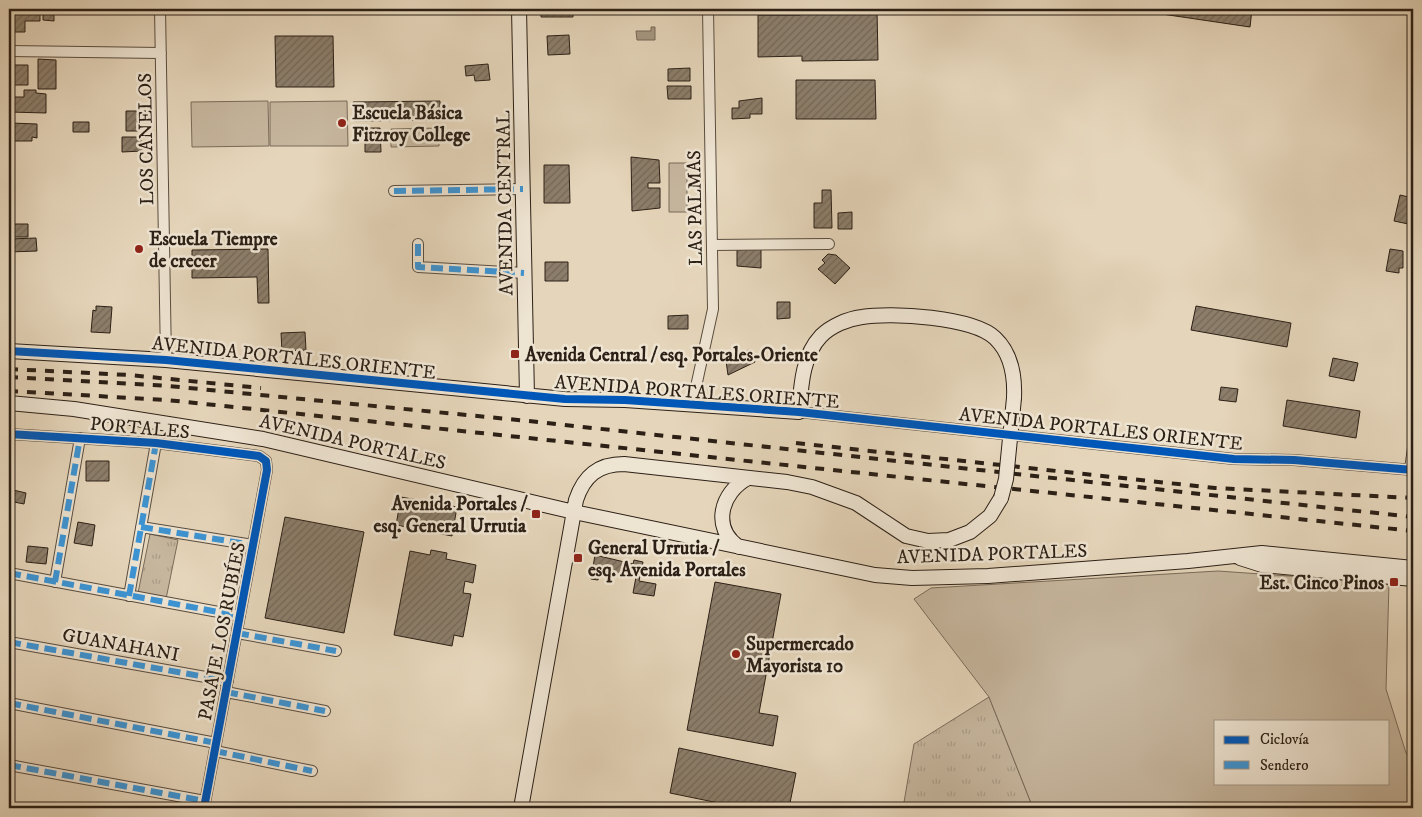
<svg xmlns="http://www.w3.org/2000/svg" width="1422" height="817" viewBox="0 0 1422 817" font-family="'IM FELL DW Pica',serif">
	<defs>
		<pattern id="grass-tufts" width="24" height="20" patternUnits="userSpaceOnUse" patternTransform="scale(1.25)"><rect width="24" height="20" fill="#c6b69e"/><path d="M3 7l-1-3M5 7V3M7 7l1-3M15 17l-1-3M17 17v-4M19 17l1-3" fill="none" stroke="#aa9c87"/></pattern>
		<pattern id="building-hatch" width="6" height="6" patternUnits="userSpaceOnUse" patternTransform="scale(1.25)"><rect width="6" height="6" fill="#8c7e6b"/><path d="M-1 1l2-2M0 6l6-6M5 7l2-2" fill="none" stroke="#736757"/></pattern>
	</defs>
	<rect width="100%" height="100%" fill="#e5d5ba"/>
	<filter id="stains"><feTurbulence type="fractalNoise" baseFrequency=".004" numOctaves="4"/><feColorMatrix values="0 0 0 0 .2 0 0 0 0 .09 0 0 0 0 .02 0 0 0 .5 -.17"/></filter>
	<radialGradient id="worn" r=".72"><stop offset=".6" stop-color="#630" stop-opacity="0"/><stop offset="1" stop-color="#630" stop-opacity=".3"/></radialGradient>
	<!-- grass -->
	<path fill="url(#grass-tufts)" stroke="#796b5a" d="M150,534L178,540L166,599L138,593Z
		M989,697L1033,808H903L914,744Z"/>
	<!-- garden -->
	<path fill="#c6b69e" stroke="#796b5a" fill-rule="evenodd" d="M268,101L269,146L192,147L191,102Z
		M347,101L348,146H270V102Z
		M439,128V146L391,147V129Z
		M669,163H687V212H669Z
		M1218,571L1389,583L1386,689L1406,753L1413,762V808H1033L989,697L914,599L931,588ZM1216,721H1388V783H1216Z"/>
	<!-- water -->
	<path fill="#a69782" stroke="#756757" d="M651,27H655V40H637L636,31H651Z"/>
	<!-- building -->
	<path fill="url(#building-hatch)" stroke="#2c2016" d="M10,9H40V21H25V32H10Z
		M43,9H54V21L43,20Z
		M541,9H573V17H541Z
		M800,9H877L878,60L802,61V56L758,57V15H800Z
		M1128,9H1252L1250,27Z
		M569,35L570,54L548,55L547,36Z
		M275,36H333L334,87H276Z
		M38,59L56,60V89H38Z
		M488,64L490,80L475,81L474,75L466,76L465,66Z
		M9,65H28V85H9Z
		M690,68V81H668V69Z
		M796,80H875L876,119H796Z
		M667,86H691V99H668Z
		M24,90H36V93L46,94V113L9,112V97H24Z
		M762,98V114H750V118L732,119V108H739V101Z
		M440,101V120L354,121L353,102Z
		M126,111H146V118H141L142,131H126Z
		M73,122H89V132H73Z
		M10,123L37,124V138L32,137V141H9Z
		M365,128H380L381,152H365Z
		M122,137H141L142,151L122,152Z
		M631,157L659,160L660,183H648V188H660V208L632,211Z
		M544,165H569L570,203H544Z
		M822,190H831L832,228H814V203H822Z
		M1400,195L1413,198V225L1394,221Z
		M852,212V229H838V213Z
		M9,224H28V237H9Z
		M36,238L37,251L9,252V239Z
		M268,249L269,303H258L257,277L192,278V250Z
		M737,249H761V268L737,266Z
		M1390,249L1403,251V268H1399V273L1386,271Z
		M828,254L836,255L850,268L835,284L818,269L825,263L822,260Z
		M545,262H568V281H545Z
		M777,302H790V318L777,319Z
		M96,306L112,307L110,333L91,332L93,310L96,311Z
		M1196,306L1291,323L1287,347L1191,330Z
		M688,315V329H668V316Z
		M305,332L306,350L282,351L281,333Z
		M749,350L755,362L728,375L726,361Z
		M1333,358L1358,363L1354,381L1329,376Z
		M1221,387L1238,389L1236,402L1219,400Z
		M1287,400L1360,411L1356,438L1283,426Z
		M86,461H109V481H86Z
		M9,489L26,493L24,504L9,501Z
		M401,497L457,507L452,536L396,525Z
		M285,517L364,532L344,633L265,618Z
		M78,522L95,525L92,546L74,543Z
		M28,546L48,548L46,564L26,562Z
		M431,550L447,553L446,559L476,565L473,583L465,581L463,593L471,594L463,637L454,635L452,646L394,635L410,551L430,555Z
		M595,555L633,564L634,560L643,562L639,581L656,584L654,596L633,593L636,577L600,570L598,580L591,579Z
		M715,582L781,594L759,713L778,716L773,746L687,730Z
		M679,748L796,773L789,808H743L670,793Z"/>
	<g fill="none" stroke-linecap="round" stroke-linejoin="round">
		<!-- street casing -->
		<g stroke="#5a4d3f" stroke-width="12">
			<path id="street" d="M160,9L166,360
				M9,51L161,53
				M394,191L523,189
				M418,244V267L524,273
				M712,245L829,244
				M692,405L713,309L708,9
				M799,412L1234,459L1294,460L1413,470
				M9,434L156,443L259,456L266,461L267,470L204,808
				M1410,469L1413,448
				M141,527L253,545
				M9,573L240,616
				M55,582L80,438
				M129,596L156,443
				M237,633L336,651
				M9,642L228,681
				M226,692L325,711
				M9,703L216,743
				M215,751L312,771
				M9,765L205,801"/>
		</g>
		<!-- secondary casing -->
		<g stroke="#2c2016" stroke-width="16">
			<path id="secondary" d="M519,9L527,396
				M9,351L166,360L565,399L625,400L799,412C801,387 802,356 821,336C831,326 847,319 862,317C891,312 973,317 995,338C1012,354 1015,376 1014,398
				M9,403L74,409L263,439L574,512L875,575L912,578L988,576L1188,561L1262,553L1413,568
				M739,547C711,528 721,492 748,478
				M1240,558L1262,565L1413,579
				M521,808L576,500C584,476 598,464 624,464L787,482L812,487L856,503L906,536L928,541L949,540L970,532L990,516L1001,498"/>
		</g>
		<!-- street -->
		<use href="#street" stroke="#eee4d2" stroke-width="10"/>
		<!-- secondary -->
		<use href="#secondary" stroke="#eee4d2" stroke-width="14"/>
		<!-- rail -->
		<path stroke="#2c2016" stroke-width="4" stroke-dasharray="9 9" stroke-linecap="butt" d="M9,369L129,375L261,388
			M9,377L169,386L528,421L1413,517
			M9,391L167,400L1413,531
			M796,443L1215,488L1413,498"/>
		<!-- secondary-bridge casing -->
		<g stroke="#2c2016" stroke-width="16" stroke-linecap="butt">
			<path id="secondary-bridge" d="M1001,498L1006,479L1014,398"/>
		</g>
		<!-- secondary-bridge -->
		<use href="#secondary-bridge" stroke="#eee4d2" stroke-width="14"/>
		<!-- quiet -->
		<path stroke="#3c94d4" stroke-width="6" stroke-dasharray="12 6" stroke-linecap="butt" d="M394,191L523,189
			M418,244V267L524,273
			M141,527L253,545
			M9,573L240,616
			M55,582L80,438
			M129,596L156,443
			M237,633L336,651
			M9,642L228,681
			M226,692L325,711
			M9,703L216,743
			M215,751L312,771
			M9,765L205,801"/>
		<!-- cycleway casing -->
		<g stroke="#eee4d2" stroke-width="11">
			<path id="cycleway" d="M9,351L166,360L565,399L625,400L799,412L1234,459L1294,460L1413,470
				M9,434L156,443L259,456L266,461L267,470L204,808"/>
		</g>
		<!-- cycleway -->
		<use href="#cycleway" stroke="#0057b8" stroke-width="8"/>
	</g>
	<!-- markers -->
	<g fill="#8f2418" stroke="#eee4d2" stroke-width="2">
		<circle cx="342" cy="123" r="5"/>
		<circle cx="139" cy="249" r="5"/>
		<rect x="510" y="349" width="10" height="10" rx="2.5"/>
		<rect x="531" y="509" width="10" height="10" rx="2.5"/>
		<rect x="573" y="553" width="10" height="10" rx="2.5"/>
		<rect x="1389" y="577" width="10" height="10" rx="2.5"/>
		<circle cx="736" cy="654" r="5"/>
	</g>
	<g text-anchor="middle" stroke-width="5" stroke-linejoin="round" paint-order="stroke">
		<!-- poi labels -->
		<g font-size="19" font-weight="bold" fill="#2c2016" stroke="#eee4d2" text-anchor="start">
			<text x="352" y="119">Escuela Básica<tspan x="352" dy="22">Fitzroy College</tspan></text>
			<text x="149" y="245">Escuela Tiempre<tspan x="149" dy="22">de crecer</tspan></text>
			<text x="525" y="361">Avenida Central / esq. Portales-Oriente</text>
			<text x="526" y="510" text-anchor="end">Avenida Portales /<tspan x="526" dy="22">esq. General Urrutia</tspan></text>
			<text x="588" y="554">General Urrutia /<tspan x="588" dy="22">esq. Avenida Portales</tspan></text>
			<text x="1384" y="589" text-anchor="end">Est. Cinco Pinos</text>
			<text x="746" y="650">Supermercado<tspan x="746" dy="22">Mayorista 10</tspan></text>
		</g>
		<!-- street labels -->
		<g font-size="19" fill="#2c2016" stroke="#eee4d2">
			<text transform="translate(145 139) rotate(-91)" y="7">LOS CANELOS</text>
			<text transform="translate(504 203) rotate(-91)" y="7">AVENIDA CENTRAL</text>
			<text transform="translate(694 208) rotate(-91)" y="7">LAS PALMAS</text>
			<text transform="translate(294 357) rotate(6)" y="7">AVENIDA PORTALES ORIENTE</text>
			<text transform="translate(697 391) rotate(4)" y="7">AVENIDA PORTALES ORIENTE</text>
			<text transform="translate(140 427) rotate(5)" y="7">PORTALES</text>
			<text transform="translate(1101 428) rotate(6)" y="7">AVENIDA PORTALES ORIENTE</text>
			<text transform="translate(353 441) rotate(13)" y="7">AVENIDA PORTALES</text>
			<text transform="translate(992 553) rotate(-2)" y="7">AVENIDA PORTALES</text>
			<text transform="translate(221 631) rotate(-79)" y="7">PASAJE LOS RUBÍES</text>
			<text transform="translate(121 644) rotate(10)" y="7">GUANAHANI</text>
		</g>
	</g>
	<!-- margin -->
	<rect width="1422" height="817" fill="none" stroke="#e5d5ba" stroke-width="30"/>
	<rect x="10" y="10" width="1402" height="797" fill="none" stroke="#2c2016" stroke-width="2.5"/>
	<rect x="15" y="15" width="1392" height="787" fill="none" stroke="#2c2016"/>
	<!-- legend -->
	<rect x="1214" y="720" width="175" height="65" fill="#eee4d2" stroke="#a09687"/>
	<rect x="1224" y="736" width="25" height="8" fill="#0057b8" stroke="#a09687"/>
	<text x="1260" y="744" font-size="15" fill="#2c2016">Ciclovía</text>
	<rect x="1224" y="761" width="25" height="8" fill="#3c94d4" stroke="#a09687"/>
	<text x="1260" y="770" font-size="15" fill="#2c2016">Sendero</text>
	<rect width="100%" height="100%" filter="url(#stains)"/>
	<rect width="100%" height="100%" fill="url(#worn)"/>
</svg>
